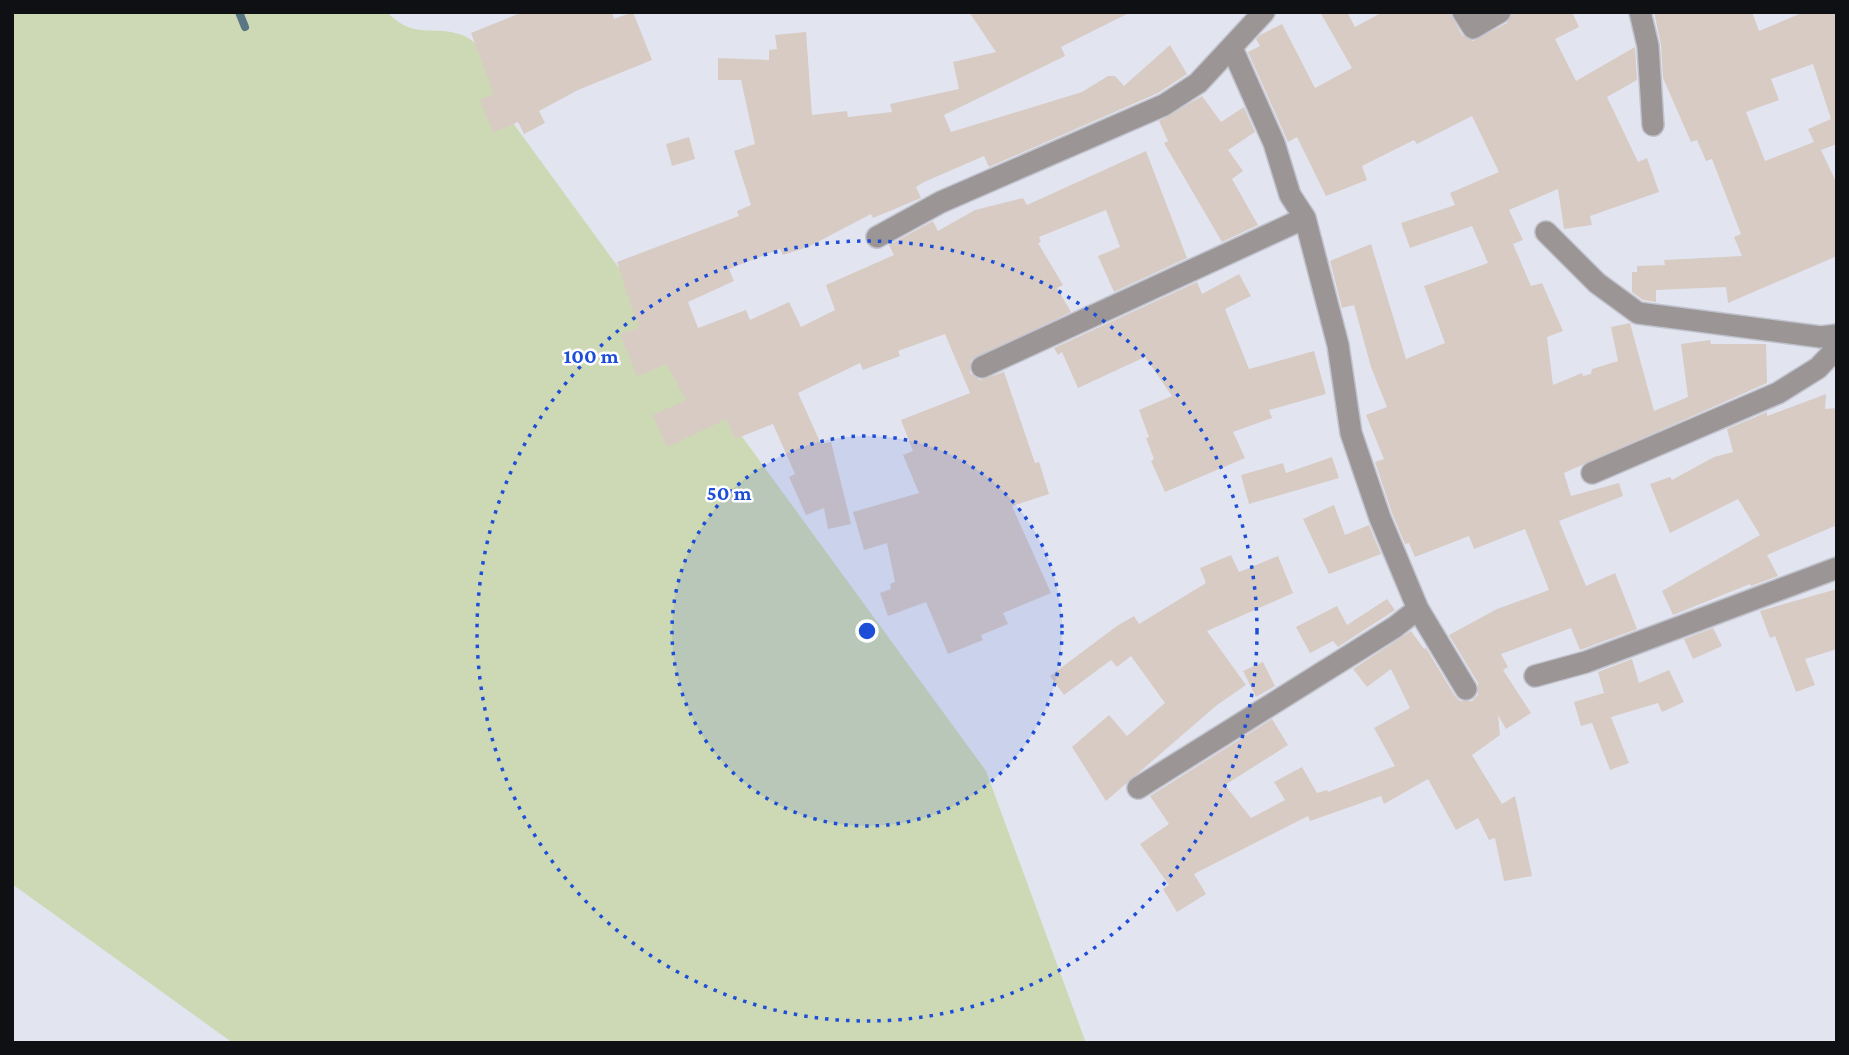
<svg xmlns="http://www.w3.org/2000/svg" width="1849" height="1055" viewBox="0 0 1849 1055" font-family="'Crimson Pro',serif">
	<rect width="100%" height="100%" fill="#e2e5f0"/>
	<!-- green -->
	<path fill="#cdd9b4" d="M12,12H387C415,41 431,24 462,35C491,46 504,96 513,123L986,771L1086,1043H233L12,884Z"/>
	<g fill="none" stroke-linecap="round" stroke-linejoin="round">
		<!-- stream -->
		<path stroke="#587683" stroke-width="8" d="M239,12L245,27"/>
	</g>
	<!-- building -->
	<path fill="#d7cbc4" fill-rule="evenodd" d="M523,12H612L614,19L633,12L652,60L578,90L539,111L545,123L524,134L518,122L493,133L480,100L494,94L471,33Z
		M969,12H1131L1061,47L1065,56L944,115L951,132L1082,92L1108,76H1115L1124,86L1170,45L1187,74L1158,93L989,167L984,156L924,182L916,187L921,198L873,218L871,214L808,247L783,255L780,249L729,269L734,281L688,302L698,328L746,310L750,320L789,302L801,327L835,310L826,285L894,255L889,245L933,221L938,231L975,210L1023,198L1027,205L1146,151L1187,258L1114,292L1098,256L1120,247L1106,210L1039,237L1041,242L1038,243L1063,285L1057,288L1071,312L971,360L970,373L980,380L1004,372L1035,463L1039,462L1049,494L1012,506L1051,593L1003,613L1008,624L981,635L983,640L948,654L926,602L888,616L880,593L891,589L890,584L895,582L887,543L864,550L853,512L919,493L903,455L913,451L901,420L970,393L945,334L898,351L900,356L863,370L860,363L798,393L821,444L831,442L851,524L828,529L824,508L806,515L789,477L795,474L773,424L735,439L727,419L667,447L653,415L686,400L667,364L637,376L620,334L639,328L617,262L739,216L737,211L751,205L734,151L755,144L741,80H718V58L769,60V50L777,49L775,35L806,32L812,115L847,111L848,117L892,112L890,104L959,89L953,62L996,52Z
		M1320,12H1347L1355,27L1383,12H1450L1462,35L1473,41L1507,23L1513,12H1572L1579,27L1555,39L1576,81L1635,47L1637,80L1607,97L1638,162L1647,158L1659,192L1590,216L1592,225L1564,229L1558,189L1509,210L1523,240L1513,244L1531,286L1542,283L1563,331L1547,337L1553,385L1582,373L1583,376L1591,374L1592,369L1618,361L1611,327L1630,323L1654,411L1688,397L1681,344L1710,340L1711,344H1766L1767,383L1564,473L1571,496L1619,483L1623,496L1559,521L1586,586L1615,573L1637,629L1580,650L1571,628L1501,654L1508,667L1503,670L1531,713L1506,729L1498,715L1500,735L1472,755L1502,804L1515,796L1532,876L1504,881L1495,838L1489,840L1478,818L1456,830L1428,779L1384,804L1381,796L1310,821L1308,816L1194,874L1206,894L1177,912L1163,889L1169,885L1140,844L1169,824L1150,796L1272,719L1288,745L1225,785L1251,818L1285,800L1274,782L1302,767L1317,793L1327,790L1328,792L1395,766L1374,728L1410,708L1391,669L1367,687L1353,669L1411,631L1424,649L1426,648L1455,696L1460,701H1472L1478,695V683L1449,635L1497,609L1549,590L1525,529L1474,549L1469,536L1415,557L1409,543L1405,544L1392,513L1375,462L1384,459L1366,415L1387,407L1371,367L1354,305L1342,308L1330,261L1371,244L1406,359L1445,343L1424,286L1488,263L1472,226L1410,248L1401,223L1455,205L1450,193L1499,172L1472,116L1417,144L1414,140L1362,166L1367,180L1326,196L1297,137L1288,142L1248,52L1260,46L1256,39L1260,35L1282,24L1315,88L1352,68Z
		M1654,12H1752L1759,31L1804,12H1837V144L1821,150L1837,184V256L1728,303L1726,287L1656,290V302L1643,300L1632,292V272H1637V266L1665,265L1664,260L1742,256L1734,237L1741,234L1712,159L1706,161L1697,140L1691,142L1663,78L1661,45ZM1813,64L1831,119L1808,129L1814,142L1765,161L1746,112L1779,100L1771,79Z
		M1202,96L1221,122L1244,107L1255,132L1228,150L1243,171L1232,179L1258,225L1222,242L1164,143L1168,141L1159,121Z
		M689,137L695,159L672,166L666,144Z
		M1239,274L1251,296L1225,309L1249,369L1314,351L1326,394L1269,410L1272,418L1233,432L1245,458L1165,492L1151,461L1154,459L1146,438L1149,437L1139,410L1172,396L1145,357L1078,388L1062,352L1058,355L1054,348L1197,282L1202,294Z
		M1826,394L1825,409L1837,408V525L1767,555L1778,576L1751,586L1750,584L1673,615L1662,591L1760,535L1738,499L1670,533L1650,484L1670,477L1672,480L1714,457L1733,452L1727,429L1767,412V416Z
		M1332,457L1339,478L1249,504L1241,475L1283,463L1286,473Z
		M1334,505L1345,535L1369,525L1381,554L1329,574L1303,519Z
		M1231,555L1239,572L1278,556L1293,593L1207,631L1246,685L1217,705L1106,801L1072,747L1109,715L1127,736L1165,703L1131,656L1117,667L1111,660L1064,695L1050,676L1117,626L1134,616L1139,624L1206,583L1200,568Z
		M1837,589V649L1805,659L1815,685L1796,692L1775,636L1770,638L1760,611Z
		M1387,599L1395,610L1338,647L1333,641L1310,653L1296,627L1337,606L1347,625Z
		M1713,628L1722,646L1693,659L1684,639Z
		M1632,659L1639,683L1669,670L1684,702L1662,712L1658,703L1611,717L1629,763L1610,770L1592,723L1581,726L1574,702L1604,693L1598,672Z
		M1263,662L1275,686L1256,697L1243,671Z"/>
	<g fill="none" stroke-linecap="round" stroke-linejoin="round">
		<!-- minor casing -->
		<g stroke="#c0c3cd" stroke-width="24">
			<path id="minor" d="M1463,12L1473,28L1500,12
				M1640,12L1648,46L1653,125
				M1546,232L1597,283L1638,313L1821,337L1837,335
				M877,237L941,202L1164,105L1198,83L1264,12
				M982,367L1305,218
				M1592,473L1778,393L1818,368L1837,348
				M1418,609L1466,689
				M1535,676L1586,662L1837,568
				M1138,788L1395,627L1418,609L1380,518L1351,433L1338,345L1305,218L1290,195L1274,143L1232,48"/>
		</g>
		<!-- minor -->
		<use href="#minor" stroke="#9c9596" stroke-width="21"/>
	</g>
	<!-- distance rings -->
	<circle cx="867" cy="631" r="195" fill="#1d4ed8" fill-opacity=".12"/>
	<g fill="none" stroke="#1d4ed8" stroke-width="3.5" stroke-dasharray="3.5 7">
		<circle cx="867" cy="631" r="195"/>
		<circle cx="867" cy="631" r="390"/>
	</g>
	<circle cx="867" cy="631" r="10" fill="#1d4ed8" stroke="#fff" stroke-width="3.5"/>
	<g font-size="21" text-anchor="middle" font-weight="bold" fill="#1d4ed8" stroke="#fff" stroke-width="5" stroke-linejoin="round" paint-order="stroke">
		<text x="591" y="363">100 m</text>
		<text x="729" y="500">50 m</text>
	</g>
	<!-- border -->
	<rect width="1849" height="1055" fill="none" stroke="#0f1013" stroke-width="28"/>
</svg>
